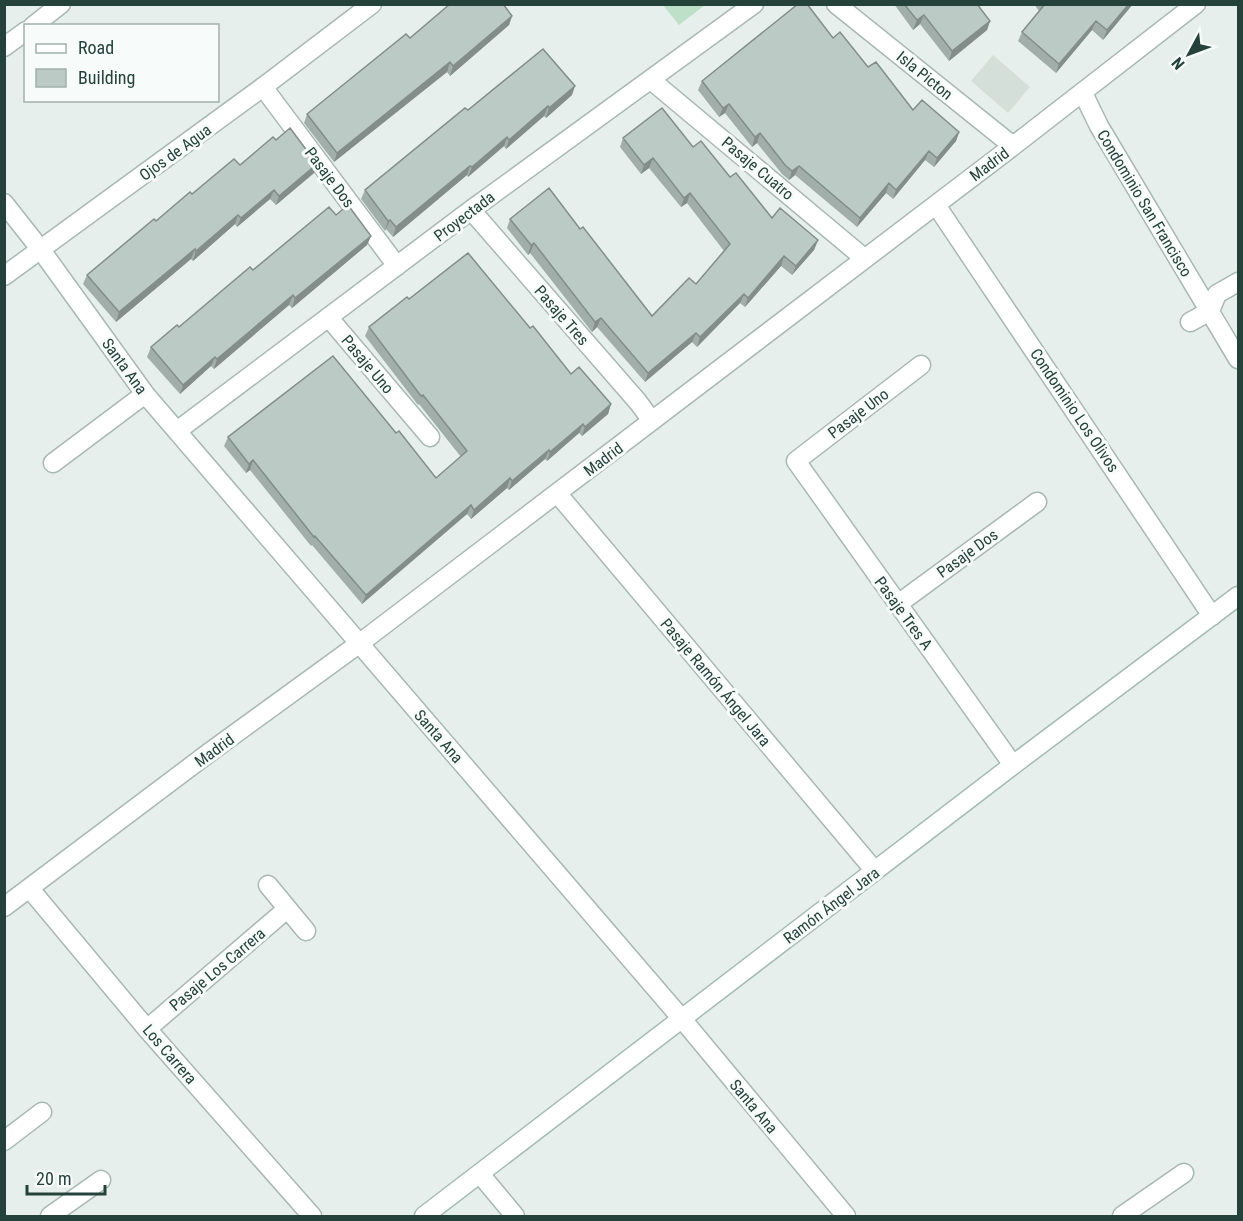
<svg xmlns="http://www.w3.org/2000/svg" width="1243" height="1221" viewBox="0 0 1243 1221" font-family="'Roboto Condensed',sans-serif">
	<rect width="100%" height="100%" fill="#e6efeb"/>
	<!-- built -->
	<path fill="#d4dfda" d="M993,55L1030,87L1008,113L971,81Z"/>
	<!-- green -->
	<path fill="#bfe0c8" d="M663,5H705L679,25Z"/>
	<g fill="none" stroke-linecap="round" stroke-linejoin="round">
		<!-- minor casing -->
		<g stroke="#a8b8b2" stroke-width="21">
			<path id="minor" d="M836,4L1013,146
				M33,26L61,4
				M4,47L26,31
				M651,80L864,258
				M263,87L397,266
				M1083,93L1099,126L1238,359
				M4,203L41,250L145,394L682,1019L846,1216
				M936,205L1212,616
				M471,210L638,402L652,421
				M329,318L430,437
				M1190,322L1210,311L1217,294L1238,282
				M921,365L796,461L1013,765
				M177,431L471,210L754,4
				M53,463L145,394
				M557,493L875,871
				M898,604L1037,502
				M268,885L306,931
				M30,889L147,1029L312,1216
				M4,907L210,752L360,643L1013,146L1196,4
				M147,1029L287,909
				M4,1141L42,1112
				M480,1174L515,1216
				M50,1216L101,1180
				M1122,1216L1184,1173"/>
		</g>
		<!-- tertiary casing -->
		<g stroke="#a8b8b2" stroke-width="21">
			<path id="tertiary" d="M4,276L263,87L372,4"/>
		</g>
		<!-- secondary casing -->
		<g stroke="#a4bbb3" stroke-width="21">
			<path id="secondary" d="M424,1216L1013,765L1238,596"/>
		</g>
		<!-- minor -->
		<use href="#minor" stroke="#fff" stroke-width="18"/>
		<!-- tertiary -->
		<use href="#tertiary" stroke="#fff" stroke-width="18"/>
		<!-- secondary -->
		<use href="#secondary" stroke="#fff" stroke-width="18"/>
	</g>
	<!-- wall -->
	<path fill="#a1aea9" d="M894,4H977L990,21L987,30L949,61L920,24L913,30Z
		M1034,4H1133L1103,40L1092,30L1056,73L1018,41L1022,32L1039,11Z
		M512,16L509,25L450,76L447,72L334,162L304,123L307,114L410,38Z
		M833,38L868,67L913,110L959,132L956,141L934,167L925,160L893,199L886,193L857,227L795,175L789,180L782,174L757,143L752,147L725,113L719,117L698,90L702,81Z
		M572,95L546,118L544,116L506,149L504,146L468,177L467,175L393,237L386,229L385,231L361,199L365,190L468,110Z
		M623,138L693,147L730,177L772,218L818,240L814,250L792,275L781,266L745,307L740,303L697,347L692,342L645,382L597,327L592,332L530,253L528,255L507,228L510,219L580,229L652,316L696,284L724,251L687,203L681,207L649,168L641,174L620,147Z
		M276,140L317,164L314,173L276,205L270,199L237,227L235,224L193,261L191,259L116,322L83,284L87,275L156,221L192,194L240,165Z
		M336,215L371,236L367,245L292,308L289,305L214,369L211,366L180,394L147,357L151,347L179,327L253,270Z
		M409,299L530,328L571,374L611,404L608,414L582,436L579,433L547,461L545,459L509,490L507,488L471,519L467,514L362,604L312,545L311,546L250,470L246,473L224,446L228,437L396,433L436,478L461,457L419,404L418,405L365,336L369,327Z"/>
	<!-- shaded-wall -->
	<path fill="#838d89" d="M1129,4H1133L1103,40L1107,30Z
		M924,15L920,24L913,30L917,20Z
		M512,16L509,25L450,76L453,66Z
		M990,21L987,30L949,61L952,51Z
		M1096,21L1092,30L1056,73L1059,64Z
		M450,62L447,72L334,162L337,153Z
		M575,86L572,95L546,118L549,108Z
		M729,104L725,113L719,117L723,108Z
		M548,106L544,116L506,149L509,140Z
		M959,132L956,141L934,167L937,158Z
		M760,133L757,143L752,147L755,137Z
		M507,137L504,146L468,177L472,167Z
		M929,151L925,160L893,199L896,190Z
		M653,158L649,168L641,174L644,165Z
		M317,164L314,173L276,205L279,196Z
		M470,166L467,175L393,237L396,227Z
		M799,166L795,175L789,180L792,171Z
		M889,183L886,193L857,227L860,218Z
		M274,190L270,199L237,227L241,218Z
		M690,193L687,203L681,207L684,198Z
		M238,215L235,224L193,261L196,251Z
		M390,220L386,229L385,231L388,221Z
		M371,236L367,245L292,308L295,298Z
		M818,240L814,250L792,275L796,266Z
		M534,243L530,253L528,255L531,245Z
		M195,249L191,259L116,322L119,312Z
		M784,256L781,266L745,307L748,298Z
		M744,294L740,303L697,347L700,337Z
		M293,295L289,305L214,369L217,359Z
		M601,318L597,327L592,332L595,322Z
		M696,333L692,342L645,382L648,373Z
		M215,357L211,366L180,394L183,385Z
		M611,404L608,414L582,436L585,427Z
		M583,424L579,433L547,461L550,452Z
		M549,450L545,459L509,490L512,481Z
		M253,460L250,470L246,473L249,464Z
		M510,478L507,488L471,519L474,510Z
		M471,505L467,514L362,604L366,595Z"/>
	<!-- building -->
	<path fill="#bbcac4" stroke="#838d89" stroke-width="1.5" d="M450,4H503L512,16L453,66L450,62L337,153L307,114L406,34L410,38Z
		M798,4H807L833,38L840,32L868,67L876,62L913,110L922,100L959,132L937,158L929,151L896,190L889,183L860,218L799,166L792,171L785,165L760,133L755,137L729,104L723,108L702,81Z
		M904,4H977L990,21L952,51L924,15L917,20Z
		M1045,4H1129L1107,30L1096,21L1059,64L1022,32Z
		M543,49L575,86L549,108L548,106L509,140L507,137L472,167L470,166L396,227L390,220L388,221L365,190L465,108L468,110Z
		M662,108L693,147L701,141L730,177L736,173L772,218L780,208L818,240L796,266L784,256L748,298L744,294L700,337L696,333L648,373L601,318L595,322L534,243L531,245L510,219L549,188L580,229L583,227L652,316L689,278L696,284L730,244L690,193L684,198L653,158L644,165L623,138Z
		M290,128L317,164L279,196L274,190L241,218L238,215L196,251L195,249L119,312L87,275L154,219L156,221L190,192L192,194L234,159L240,165L273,137L276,140Z
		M348,205L371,236L295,298L293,295L217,359L215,357L183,385L151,347L177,325L179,327L250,267L253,270L329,207L336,215Z
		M468,253L530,328L533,326L571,374L579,367L611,404L585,427L583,424L550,452L549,450L512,481L510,478L474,510L471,505L366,595L315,536L314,537L253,460L249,464L228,437L333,356L396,433L399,431L436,478L467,451L423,395L421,396L369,327L407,297L409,299Z"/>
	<g text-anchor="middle" stroke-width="6" stroke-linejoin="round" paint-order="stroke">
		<!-- street labels -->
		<g font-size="16" fill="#24423a" stroke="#f7fbf9">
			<text transform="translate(925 75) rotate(39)" y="6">Isla Picton</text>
			<text transform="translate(175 152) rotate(-36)" y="6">Ojos de Agua</text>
			<text transform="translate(989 164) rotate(-37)" y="6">Madrid</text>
			<text transform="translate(758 168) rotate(40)" y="6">Pasaje Cuatro</text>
			<text transform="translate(330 177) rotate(53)" y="6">Pasaje Dos</text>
			<text transform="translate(1145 203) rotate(59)" y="6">Condominio San Francisco</text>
			<text transform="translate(464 216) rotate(-37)" y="6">Proyectada</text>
			<text transform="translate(562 315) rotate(49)" y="6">Pasaje Tres</text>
			<text transform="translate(368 364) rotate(50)" y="6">Pasaje Uno</text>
			<text transform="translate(125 366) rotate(54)" y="6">Santa Ana</text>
			<text transform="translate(1075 410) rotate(56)" y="6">Condominio Los Olivos</text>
			<text transform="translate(858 413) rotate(-37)" y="6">Pasaje Uno</text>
			<text transform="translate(603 459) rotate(-37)" y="6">Madrid</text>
			<text transform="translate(967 553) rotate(-36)" y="6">Pasaje Dos</text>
			<text transform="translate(904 613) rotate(54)" y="6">Pasaje Tres A</text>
			<text transform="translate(716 682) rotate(50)" y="6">Pasaje Ramón Ángel Jara</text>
			<text transform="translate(439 736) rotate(49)" y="6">Santa Ana</text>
			<text transform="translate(214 750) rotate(-36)" y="6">Madrid</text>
			<text transform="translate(831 905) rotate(-37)" y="6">Ramón Ángel Jara</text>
			<text transform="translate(217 969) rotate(-40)" y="6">Pasaje Los Carrera</text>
			<text transform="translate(170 1054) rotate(49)" y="6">Los Carrera</text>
			<text transform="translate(754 1106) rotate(50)" y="6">Santa Ana</text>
		</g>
	</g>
	<!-- border -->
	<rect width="1243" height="1221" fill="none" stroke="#24423a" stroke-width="12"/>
	<!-- legend -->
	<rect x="24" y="24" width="195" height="78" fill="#f7fbf9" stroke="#a3b1ad" stroke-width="1.5"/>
	<rect x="36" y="44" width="30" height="9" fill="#ffffff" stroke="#a3b1ad" stroke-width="1.5"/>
	<text x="78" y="54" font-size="18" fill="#24423a">Road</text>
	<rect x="36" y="69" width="30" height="18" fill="#bbcac4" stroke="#a3b1ad" stroke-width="1.5"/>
	<text x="78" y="84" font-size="18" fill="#24423a">Building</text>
	<!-- north arrow -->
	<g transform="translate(1189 54) rotate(229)" stroke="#f7fbf9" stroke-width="4.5" paint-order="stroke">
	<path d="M0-4.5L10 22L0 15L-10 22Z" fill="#24423a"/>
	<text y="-9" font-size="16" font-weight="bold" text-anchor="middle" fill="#24423a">N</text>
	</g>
	<!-- scale -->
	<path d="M27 1185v9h78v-9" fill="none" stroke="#24423a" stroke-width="3"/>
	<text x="36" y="1185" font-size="18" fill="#24423a" stroke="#f7fbf9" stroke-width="4.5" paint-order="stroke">20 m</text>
</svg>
